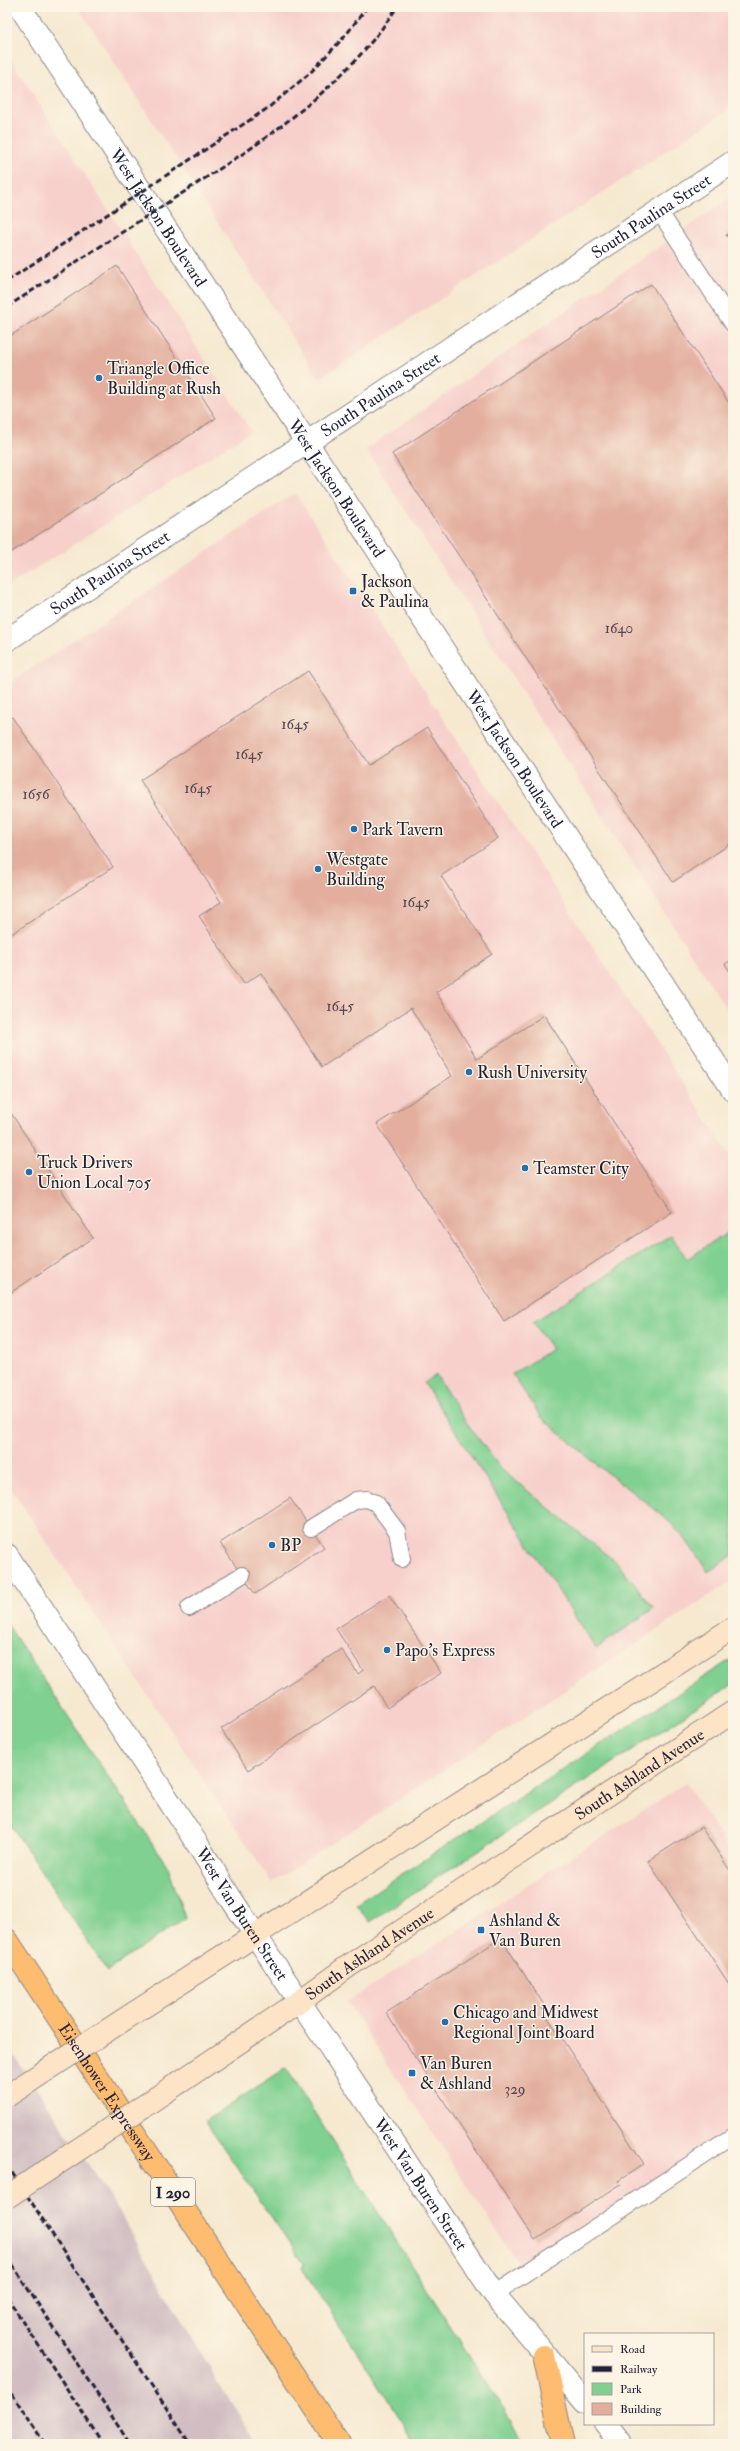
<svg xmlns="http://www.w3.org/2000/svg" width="740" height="2451" viewBox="0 0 740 2451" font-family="'IM FELL Double Pica',serif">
	<rect width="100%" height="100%" fill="#fcf5e5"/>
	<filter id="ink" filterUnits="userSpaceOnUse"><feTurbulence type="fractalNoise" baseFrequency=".025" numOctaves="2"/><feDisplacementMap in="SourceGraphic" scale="8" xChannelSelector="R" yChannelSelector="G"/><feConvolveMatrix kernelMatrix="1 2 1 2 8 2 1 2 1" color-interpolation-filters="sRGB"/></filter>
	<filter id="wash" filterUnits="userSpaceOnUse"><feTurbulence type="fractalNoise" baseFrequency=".012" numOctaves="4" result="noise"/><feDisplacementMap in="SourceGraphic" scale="16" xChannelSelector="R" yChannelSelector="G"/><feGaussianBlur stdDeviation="0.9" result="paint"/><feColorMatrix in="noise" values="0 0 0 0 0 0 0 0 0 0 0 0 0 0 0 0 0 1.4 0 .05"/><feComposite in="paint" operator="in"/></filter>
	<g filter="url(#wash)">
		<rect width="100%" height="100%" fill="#f6e9d0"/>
		<!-- built -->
		<path fill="#f7d0cb" d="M78,7H733V107L319,379Z
			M7,54L251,431L7,587Z
			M733,196V1019L366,449Z
			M295,493L733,1160V1580L272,1883L7,1482V685Z
			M686,1783L733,1857V2136L525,2274L347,2002Z"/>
		<!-- industrial -->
		<path fill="#d2bec2" d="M7,2045L107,2192L218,2382L258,2444H7Z"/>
		<!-- green -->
		<path fill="#80d091" stroke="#517966" d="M733,1229V1555L708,1572L686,1540L665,1517L602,1469L542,1418L512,1374L552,1349L533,1322L671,1235L687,1259Z
			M436,1375L466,1422L502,1470L617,1563L654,1608L596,1649L424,1383Z
			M7,1624L168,1867L185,1918L107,1971L7,1819Z
			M733,1658V1684L369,1922L356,1904Z
			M286,2068L509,2418L522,2444H417L302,2268L304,2264L205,2121Z"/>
		<g id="blocks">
			<!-- building -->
			<path fill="#e3ae9e" d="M733,231V245L726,235Z
				M117,266L216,418L7,555V338Z
				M651,284L733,409V842L673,882L392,454Z
				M308,671L369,765L427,728L498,838L441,876L492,954L436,992L477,1059L544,1015L672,1212L504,1321L377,1124L452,1076L411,1008L322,1067L261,973L244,984L199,916L221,902L140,780Z
				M13,717L113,867L7,937V721Z
				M733,959V976L725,964Z
				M7,1107L93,1238L7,1295Z
				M290,1498L324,1547L255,1594L220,1543Z
				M389,1595L441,1673L387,1708L374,1686L248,1770L221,1729L341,1649L358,1674L363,1670L336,1629Z
				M701,1827L733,1875V1990L648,1861Z
				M733,1833V1849H732L730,1835Z
				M501,1938L544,2005L541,2007L644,2164L618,2181L621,2184L535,2240L386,2013Z"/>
		</g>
	</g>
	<g filter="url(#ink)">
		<use href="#blocks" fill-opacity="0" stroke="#8c8686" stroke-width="1"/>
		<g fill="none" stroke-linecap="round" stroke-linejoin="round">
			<!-- service casing -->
			<g stroke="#8c8686" stroke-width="18">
				<path id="service" d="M659,211L733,324
					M311,1528L356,1500L367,1499L376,1503L397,1531L402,1559
					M189,1608L242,1575
					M494,2294L733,2136"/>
			</g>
			<!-- minor casing -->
			<g stroke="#8c8686" stroke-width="24">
				<g id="minor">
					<path id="s1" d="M7,640L733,162"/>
				</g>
			</g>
			<!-- tertiary casing -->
			<g stroke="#8c8686" stroke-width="24">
				<g id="tertiary">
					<path id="s2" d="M20,7L733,1090"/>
					<path id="s3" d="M7,1555L198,1845L230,1897L494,2294L585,2402"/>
					<path d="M605,2424L621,2444"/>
				</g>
			</g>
			<!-- secondary casing -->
			<g stroke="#8c8686" stroke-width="24">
				<g id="secondary">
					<path d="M134,2013L733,1628"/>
					<path id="s4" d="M180,2082L299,2002L347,1967L733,1712"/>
				</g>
			</g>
			<!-- motorway casing -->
			<g stroke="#8c8686" stroke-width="24">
				<g id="motorway">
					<path id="s5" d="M7,1940L339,2444"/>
					<path d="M544,2356L563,2444"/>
				</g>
			</g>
			<!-- service -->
			<use href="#service" stroke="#fff" stroke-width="16"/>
			<!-- minor -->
			<use href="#minor" stroke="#fff" stroke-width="22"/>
			<!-- tertiary -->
			<use href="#tertiary" stroke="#fff" stroke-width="22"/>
			<!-- secondary -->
			<use href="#secondary" stroke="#fee4c6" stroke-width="22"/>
			<!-- motorway -->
			<use href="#motorway" stroke="#fdbc70" stroke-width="22"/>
			<!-- rail -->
			<path stroke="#22223b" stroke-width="3" stroke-dasharray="6 3" stroke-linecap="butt" d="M7,281L268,108L310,73L346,35L367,7
				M7,307L247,151C305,110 358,67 397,7
				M7,2165L190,2444
				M7,2257L130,2444
				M7,2297L103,2444
				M7,2386L45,2444"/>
			<!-- secondary-bridge casing -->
			<g stroke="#8c8686" stroke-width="24" stroke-linecap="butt">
				<path id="secondary-bridge" d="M7,2096L134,2013
					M7,2197L180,2082"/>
			</g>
			<!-- secondary-bridge -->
			<use href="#secondary-bridge" stroke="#fee4c6" stroke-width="22"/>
		</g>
	</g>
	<!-- markers -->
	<g fill="#1f6fb2" stroke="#fcf5e5" stroke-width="1.5">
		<circle cx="99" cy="378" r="4"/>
		<rect x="349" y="587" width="8" height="8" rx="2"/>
		<circle cx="354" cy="829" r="4"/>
		<circle cx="318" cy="869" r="4"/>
		<circle cx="469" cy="1072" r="4"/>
		<circle cx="525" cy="1168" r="4"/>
		<circle cx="29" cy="1172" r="4"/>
		<circle cx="272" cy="1545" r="4"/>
		<circle cx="387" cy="1650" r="4"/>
		<rect x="477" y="1926" width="8" height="8" rx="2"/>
		<circle cx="445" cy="2022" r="4"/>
		<rect x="408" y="2069" width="8" height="8" rx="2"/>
	</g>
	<g text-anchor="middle" stroke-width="3" stroke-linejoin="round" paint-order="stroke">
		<!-- number labels -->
		<g font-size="15" fill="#524554">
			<text x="619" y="633">1640</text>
			<text x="295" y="729">1645</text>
			<text x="249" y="759">1645</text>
			<text x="198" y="793">1645</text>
			<text x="36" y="799">1656</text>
			<text x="416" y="907">1645</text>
			<text x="340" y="1011">1645</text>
			<text x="515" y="2094">329</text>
		</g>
		<!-- shield labels -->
		<rect fill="#fcf5e5" stroke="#63616e" stroke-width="1" x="151" y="2178" width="44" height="28" rx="3"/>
		<g font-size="16" font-weight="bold" fill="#22223b">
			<text x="173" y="2198">I 290</text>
		</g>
		<!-- street labels -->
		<g font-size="17" fill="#22223b" stroke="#fcf5e5">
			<text dy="6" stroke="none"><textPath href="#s1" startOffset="771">South Paulina Street</textPath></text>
			<text dy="6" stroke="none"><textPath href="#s2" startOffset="252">West Jackson Boulevard</textPath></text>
			<text dy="6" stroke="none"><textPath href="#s1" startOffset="447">South Paulina Street</textPath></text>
			<text dy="6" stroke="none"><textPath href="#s2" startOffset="576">West Jackson Boulevard</textPath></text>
			<text dy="6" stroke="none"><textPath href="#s1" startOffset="123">South Paulina Street</textPath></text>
			<text dy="6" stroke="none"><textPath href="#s2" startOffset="900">West Jackson Boulevard</textPath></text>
			<text dy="6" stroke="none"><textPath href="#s4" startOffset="553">South Ashland Avenue</textPath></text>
			<text dy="6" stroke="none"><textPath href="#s3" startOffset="429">West Van Buren Street</textPath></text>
			<text dy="6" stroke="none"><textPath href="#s4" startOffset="229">South Ashland Avenue</textPath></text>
			<text dy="6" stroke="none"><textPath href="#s5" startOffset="182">Eisenhower Expressway</textPath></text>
			<text dy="6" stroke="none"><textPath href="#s3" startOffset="753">West Van Buren Street</textPath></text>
		</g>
		<!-- poi labels -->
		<g font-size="17" fill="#22223b" stroke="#fcf5e5" text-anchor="start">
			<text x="107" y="374">Triangle Office<tspan x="107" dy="20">Building at Rush</tspan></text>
			<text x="361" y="587">Jackson<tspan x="361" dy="20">&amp; Paulina</tspan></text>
			<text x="362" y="835">Park Tavern</text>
			<text x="326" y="865">Westgate<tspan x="326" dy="20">Building</tspan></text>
			<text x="477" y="1078">Rush University</text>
			<text x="37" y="1168">Truck Drivers<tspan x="37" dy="20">Union Local 705</tspan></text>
			<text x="533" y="1174">Teamster City</text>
			<text x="280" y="1551">BP</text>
			<text x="395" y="1656">Papo's Express</text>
			<text x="489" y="1926">Ashland &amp;<tspan x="489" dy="20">Van Buren</tspan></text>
			<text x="453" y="2018">Chicago and Midwest<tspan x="453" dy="20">Regional Joint Board</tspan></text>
			<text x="420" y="2069">Van Buren<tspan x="420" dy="20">&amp; Ashland</tspan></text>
		</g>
	</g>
	<!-- margin -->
	<rect width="740" height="2451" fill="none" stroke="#fcf5e5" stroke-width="24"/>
	<!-- legend -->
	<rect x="584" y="2333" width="130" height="92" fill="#fcf5e5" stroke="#a5a1a1"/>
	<rect x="592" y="2346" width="20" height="6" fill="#fee4c6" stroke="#a5a1a1"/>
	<text x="620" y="2353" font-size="12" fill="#22223b">Road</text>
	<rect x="592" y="2366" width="20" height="6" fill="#22223b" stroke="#a5a1a1"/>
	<text x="620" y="2373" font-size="12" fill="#22223b">Railway</text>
	<rect x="592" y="2383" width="20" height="12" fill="#80d091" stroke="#a5a1a1"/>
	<text x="620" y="2393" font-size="12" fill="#22223b">Park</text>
	<rect x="592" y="2403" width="20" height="12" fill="#e3ae9e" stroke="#a5a1a1"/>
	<text x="620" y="2413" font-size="12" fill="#22223b">Building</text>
</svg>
